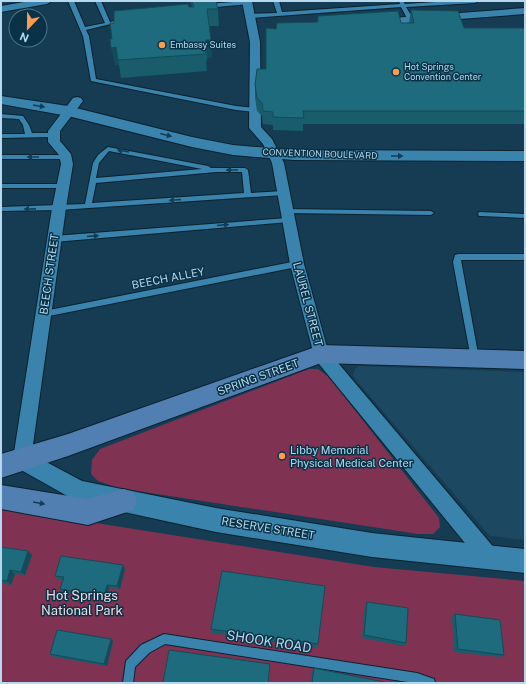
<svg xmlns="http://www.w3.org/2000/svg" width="526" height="684" viewBox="0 0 526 684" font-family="'Public Sans',sans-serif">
	<rect width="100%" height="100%" fill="#153c52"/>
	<!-- built -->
	<path fill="#1c4961" d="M359,366L525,372V540L490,536L356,380L353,375L355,369Z"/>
	<!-- green -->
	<path fill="#803253" d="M309,369H318L329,377L439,518L440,527L433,534H418L118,488L98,481L91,474L92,460L100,449Z
		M1,508L374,567L525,581V683H1Z"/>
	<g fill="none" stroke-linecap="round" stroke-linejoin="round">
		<!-- service casing -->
		<g stroke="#0b222f" stroke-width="2">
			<path id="service" d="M68,1H74L85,27L105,23L95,1H101L110,22L124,18L127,20L86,30L89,36L96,79L236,106L255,108L258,110L255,112L236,110L91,81L83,36Z
				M247,1L250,3L249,4L206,8L203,6L206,4Z
				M273,1H279L282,12L400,4L399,1H403L405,4L452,1H478L475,3L406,7L414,20L411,22L408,20L401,7L250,18L247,16L250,14L277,13Z
				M1,114L23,116L29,125L32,133H54L57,135L54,137L1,138V134H25L23,125L19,119L1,118Z
				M108,147L208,166L211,168H245L248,170L251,193L284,191L287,193L284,195L59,210L1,211V207L85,204L93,163L98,155ZM109,151L202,169L96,178L99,163ZM216,172H242L244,193L92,203L96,183Z
				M1,155H65L68,157L65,159H1Z
				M1,184H63L66,186L63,188H1Z
				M285,209L431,211L434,213L431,215L287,213H285L284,211Z
				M479,212L525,214V218L481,216H479L478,214Z
				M288,218L291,220L288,222L54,242L50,239L54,236Z
				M458,254H525V260H461L479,359L478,361H472L471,359L453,262L455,255Z
				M297,261L301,264L297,267L44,317L40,314L44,311Z
				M164,634L417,673L434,679L435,683H414L165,644L149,653L135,667L133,683H123L126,661L141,645Z"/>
		</g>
		<!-- minor casing -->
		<g stroke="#0b222f" stroke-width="2">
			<path id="minor" d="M30,1H52L47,4L1,12V6Z
				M242,1H252L260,42L261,127L272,139L284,163L304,264L328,351L496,550L499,557L496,564L489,567L482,564L315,359L290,264L272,163L263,144L249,128L250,42Z
				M525,8V14L379,25L374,22L379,19Z
				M77,97L81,98L83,101L60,131V141L71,154L73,164L66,208L31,459L28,465L22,467L16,465L13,459L52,208L61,164L59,155L48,142V131L73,98Z"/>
		</g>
		<!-- tertiary casing -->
		<g stroke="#0b222f" stroke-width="2">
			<path id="tertiary" d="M1,96L68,106L192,137L233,145L294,150L525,151V161L294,160L233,155L192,147L68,116L1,104Z
				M22,449L82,481L216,508L372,533L525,549V573L372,557L216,532L78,502L14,466L11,459L14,452Z"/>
		</g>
		<!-- secondary casing -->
		<g stroke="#0b222f" stroke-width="2">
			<path id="secondary" d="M321,345L525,351V369L321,363L68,456L1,478V454L68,434Z
				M1,485L88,499L124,489L133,492L137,501L133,510L88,525L1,509Z"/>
		</g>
		<!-- service -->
		<use href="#service" fill="#3a83ad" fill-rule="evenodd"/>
		<!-- minor -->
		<use href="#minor" fill="#3a83ad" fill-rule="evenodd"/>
		<!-- tertiary -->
		<use href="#tertiary" fill="#3a83ad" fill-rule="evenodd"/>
		<!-- secondary -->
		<use href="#secondary" fill="#527fb1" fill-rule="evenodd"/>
	</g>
	<!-- wall -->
	<path fill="#195c6c" d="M191,1H216L218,9L219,26H209L212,57L207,58V61H206L207,71L121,78L119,65H115L112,39L189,7H192Z
		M411,10L464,28H525V124H303V131L273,130V125L263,124L262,116L257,111L255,98V85L266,69L276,29L317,22L318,16L401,23H409Z
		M1,547L28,551L32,555L25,575L15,574L11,585L1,583Z
		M125,569L120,589L109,588L107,599L63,592L60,589L63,580H58L55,576Z
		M367,602L406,643L404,646L362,638L365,605Z
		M455,614L504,655L500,657L454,652L452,617Z
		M211,629L318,644L317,648L212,633Z
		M113,641L107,666L54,657L50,654Z
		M314,668L389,683H311L312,672Z"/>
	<!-- shaded-wall -->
	<path fill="#144b58" d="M206,40H211L212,57L207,58Z
		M116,47L119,65H115L111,48Z
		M28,551L32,555L25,575L21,572Z
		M123,565L125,569L120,589L117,586Z
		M10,570L15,574L11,585L7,581Z
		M107,585L109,588L107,599L104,596Z
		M111,639L113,641L107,666L104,664Z"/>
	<!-- building -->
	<path fill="#1d6b7d" stroke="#144b58" d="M192,1H216L218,9H207L211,40H206V44H203L206,54L118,60L116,47L111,48L110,39H112L110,23H114V11L188,4L189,7H194Z
		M411,10L458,11L464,28H525V111H303L304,118L273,117V112L263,111L262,103L257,98L255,85L257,69H266V28L276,29L277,23L318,22V16L398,11L401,23H414Z
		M1,547L28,551L21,572L10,570L7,581L1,580Z
		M61,556L123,565L117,586L107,585L104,596L60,589L64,577L55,576Z
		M222,571L325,586L318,644L211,629Z
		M367,602L408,608L406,643L364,635Z
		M455,614L500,620L504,655L458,649Z
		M57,630L111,639L104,664L50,654Z
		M169,650L270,664L268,683H163Z
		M314,668L389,683H312Z"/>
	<!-- one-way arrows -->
	<defs><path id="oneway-solid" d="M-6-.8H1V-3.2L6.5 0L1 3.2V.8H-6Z"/></defs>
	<g fill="#103e56">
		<use href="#oneway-solid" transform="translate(39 106) rotate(10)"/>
		<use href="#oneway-solid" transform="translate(166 135) rotate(14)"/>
		<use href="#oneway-solid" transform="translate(123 151) rotate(-170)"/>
		<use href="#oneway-solid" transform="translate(397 156)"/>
		<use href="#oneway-solid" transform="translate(33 157) rotate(180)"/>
		<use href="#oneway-solid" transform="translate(232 170) rotate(180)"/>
		<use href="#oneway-solid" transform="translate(175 200) rotate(176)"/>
		<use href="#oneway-solid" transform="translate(30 209) rotate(179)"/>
		<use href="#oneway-solid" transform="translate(223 225) rotate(-5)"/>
		<use href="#oneway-solid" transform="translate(93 236) rotate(-5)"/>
	</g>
	<use fill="#143e57" href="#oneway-solid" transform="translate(39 503) rotate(10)"/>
	<!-- markers -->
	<g fill="#fc9d53" stroke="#093247" stroke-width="1.5">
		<circle cx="162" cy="45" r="4"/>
		<circle cx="396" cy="72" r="4"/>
		<circle cx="282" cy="456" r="4"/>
	</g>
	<g text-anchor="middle" stroke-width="3" stroke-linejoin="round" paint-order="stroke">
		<!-- far-poi labels -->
		<g font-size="9" fill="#b6d8ef" stroke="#093247" text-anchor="start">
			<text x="170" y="48">Embassy Suites</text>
			<text x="404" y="70">Hot Springs<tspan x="404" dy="10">Convention Center</tspan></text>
		</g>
		<!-- far-street labels -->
		<g font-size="9" fill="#b6d8ef" stroke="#093247">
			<text transform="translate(320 154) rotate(2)" y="3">CONVENTION BOULEVARD</text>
		</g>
		<!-- street labels -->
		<g font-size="11" fill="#b6d8ef" stroke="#093247">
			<text transform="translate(49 274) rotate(-82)" y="4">BEECH STREET</text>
			<text transform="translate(168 278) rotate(-11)" y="4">BEECH ALLEY</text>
			<text transform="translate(308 304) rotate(75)" y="4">LAUREL STREET</text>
			<text transform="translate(258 377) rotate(-20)" y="4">SPRING STREET</text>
			<text transform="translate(268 528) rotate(9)" y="4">RESERVE STREET</text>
		</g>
		<!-- poi labels -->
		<g font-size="11" fill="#b6d8ef" stroke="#093247" text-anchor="start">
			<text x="290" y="454">Libby Memorial<tspan x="290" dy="13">Physical Medical Center</tspan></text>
		</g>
		<!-- near-park labels -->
		<g font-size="13" fill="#f2d9e1" stroke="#093247">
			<text x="82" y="600">Hot Springs<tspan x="82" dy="15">National Park</tspan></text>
		</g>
		<!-- near-street labels -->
		<g font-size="13" fill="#b6d8ef" stroke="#093247">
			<text transform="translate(269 641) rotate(9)" y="5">SHOOK ROAD</text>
		</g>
	</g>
	<!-- border -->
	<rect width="526" height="684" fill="none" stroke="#b6d8ef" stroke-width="4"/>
	<!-- north arrow -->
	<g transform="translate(28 28) rotate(202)"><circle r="19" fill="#093247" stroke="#4e748a"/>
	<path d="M0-3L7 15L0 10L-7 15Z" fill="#fc9d53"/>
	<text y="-6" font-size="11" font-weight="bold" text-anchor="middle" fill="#b6d8ef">N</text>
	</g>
</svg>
